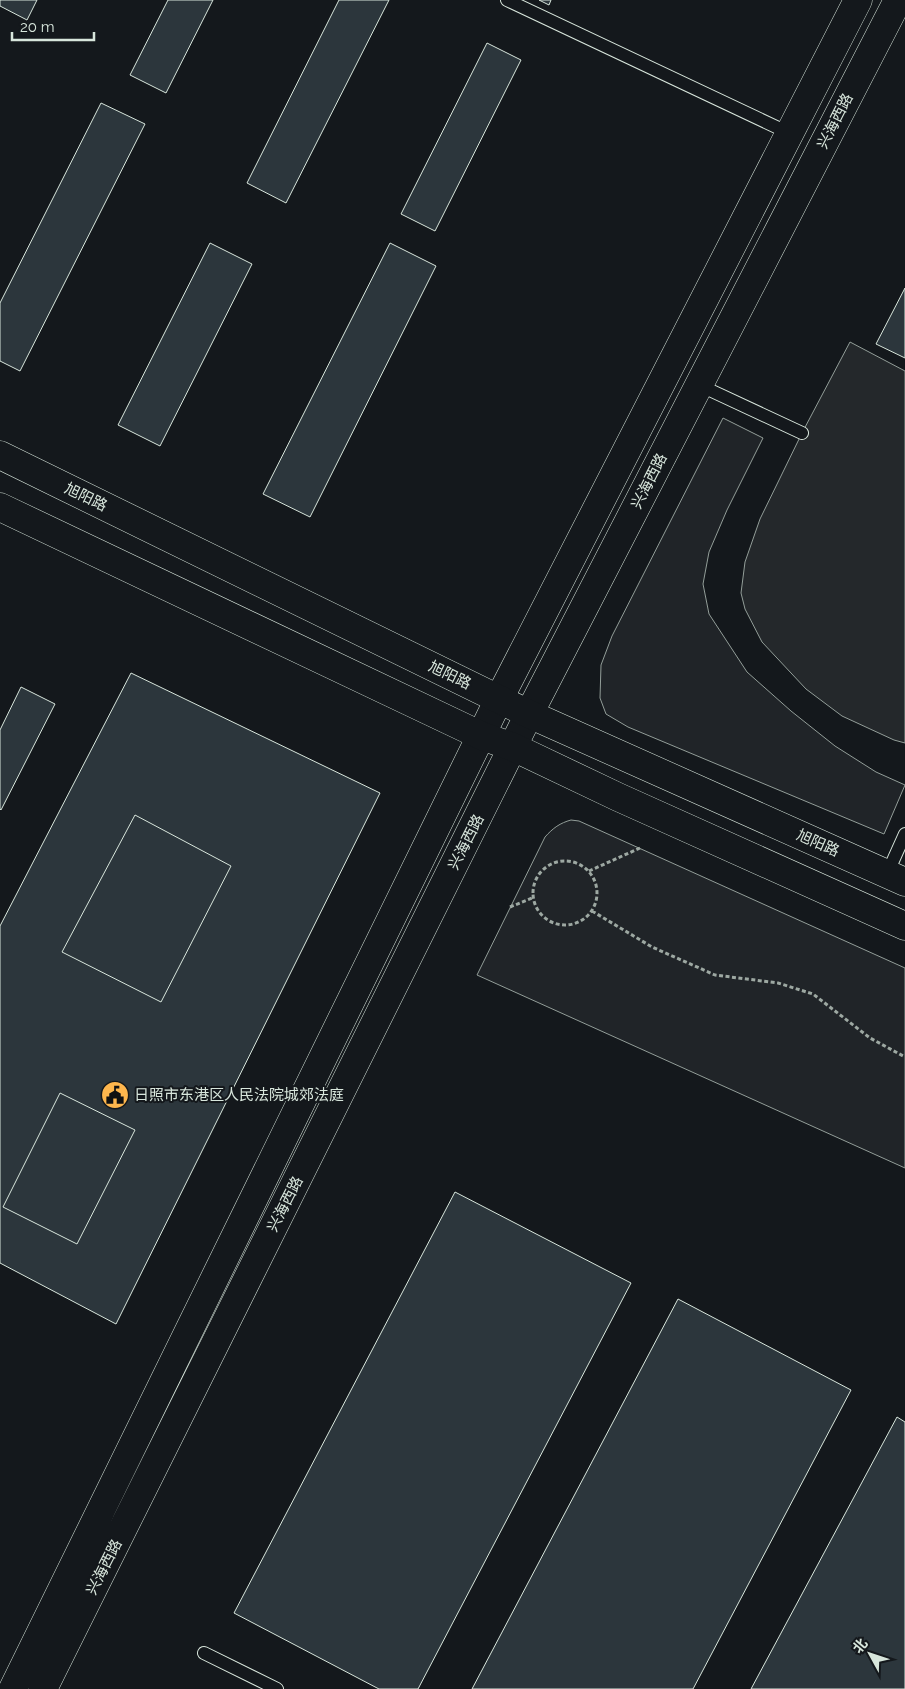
<svg xmlns="http://www.w3.org/2000/svg" width="905" height="1689" viewBox="0 0 905 1689" font-family="Raleway,'Noto Sans SC',sans-serif">
	<rect width="100%" height="100%" fill="#14181c"/>
	<!-- green -->
	<path fill="#202428" stroke="#939e99" d="M723,418L763,438L727,510L709,552L703,584L709,614L747,672L791,711L835,746L876,772L905,785L884,834L628,727L606,714L600,698L601,665L612,636Z
		M571,820L579,821L905,968V1168L477,975L545,837C553,828 560,823 571,820Z"/>
	<!-- parking -->
	<path fill="#24282b" stroke="#939e99" d="M850,342L905,371V743L894,740L842,716L806,689L762,642L745,609L741,593L745,562L760,519L802,433Z"/>
	<!-- building -->
	<path fill="#2c363c" stroke="#d8e6dc" d="M0,0H37L27,20L0,6Z
		M168,0H213L166,93L130,75Z
		M339,0H389L286,203L247,183Z
		M539,0H551L549,5Z
		M487,43L521,60L435,231L401,214Z
		M101,103L145,124L20,371L0,361V303Z
		M210,243L252,264L160,446L118,425Z
		M390,243L436,266L310,517L263,494Z
		M905,288V358L876,344Z
		M131,673L380,793L116,1324L0,1263V926Z
		M21,687L55,704L1,810L0,809V730Z
		M135,815L231,866L161,1002L62,952Z
		M60,1093L135,1130L77,1244L3,1207Z
		M455,1192L631,1283L418,1689H379L234,1613Z
		M678,1299L851,1390L693,1689H472Z
		M897,1417L905,1422V1689H751Z"/>
	<g fill="none" stroke-linecap="round" stroke-linejoin="round">
		<!-- lane casing -->
		<g stroke="#d8e6dc" stroke-width="14">
			<path id="lane" d="M507,0L789,133
				M699,385L802,433
				M887,874L905,834
				M204,1653L277,1689"/>
		</g>
		<!-- secondary casing -->
		<g stroke="#d8e6dc" stroke-width="29">
			<path id="secondary" d="M13,1689L499,699L858,0
				M43,1689L529,714L898,0"/>
		</g>
		<!-- primary casing -->
		<g stroke="#d8e6dc" stroke-width="29">
			<path id="primary" d="M0,455L529,714L905,882
				M0,507L482,736L513,747L618,797L905,926"/>
		</g>
		<!-- path -->
		<path stroke="#9da8a2" stroke-width="3" stroke-dasharray="4 2.5" stroke-linecap="butt" d="M533 893a32 32 0 1 1 64 0a32 32 0 1 1-64 0Z
			M589,871L640,848
			M510,907L532,898
			M592,911L652,947L715,975L778,983L813,994L870,1038L905,1057"/>
		<!-- lane -->
		<use href="#lane" stroke="#14181c" stroke-width="12"/>
		<!-- secondary -->
		<use href="#secondary" stroke="#14181c" stroke-width="28"/>
		<!-- primary -->
		<use href="#primary" stroke="#14181c" stroke-width="28"/>
	</g>
	<!-- icons -->
	<defs>
		<g id="civic-disc" transform="scale(1.4375)"><circle r="9.5" fill="#ffb74d" stroke="#14181c"/><path d="M-.6-6.5H3V-4.5H.6V-3L4-1V1h2V6H-6V1h2V-1L-.6-3ZM-1.2 2.5V6h2.4V2.5Z" fill="#111"/></g>
	</defs>
	<g fill-rule="evenodd">
		<use href="#civic-disc" x="115" y="1095"/>
	</g>
	<g text-anchor="middle" stroke-width="4" stroke-linejoin="round" paint-order="stroke">
		<!-- street labels -->
		<g font-size="15" fill="#d8e6dc" stroke="#14181c">
			<text transform="translate(835 121) rotate(-63)" y="5">兴海西路</text>
			<text transform="translate(649 481) rotate(-63)" y="5">兴海西路</text>
			<text transform="translate(86 497) rotate(26)" y="5">旭阳路</text>
			<text transform="translate(450 675) rotate(26)" y="5">旭阳路</text>
			<text transform="translate(466 842) rotate(-63)" y="5">兴海西路</text>
			<text transform="translate(818 843) rotate(24)" y="5">旭阳路</text>
			<text transform="translate(285 1204) rotate(-63)" y="5">兴海西路</text>
			<text transform="translate(104 1567) rotate(-63)" y="5">兴海西路</text>
		</g>
		<!-- poi labels -->
		<g font-size="15" fill="#d8e6dc" stroke="#14181c" text-anchor="start">
			<text x="134" y="1100">日照市东港区人民法院城郊法庭</text>
		</g>
	</g>
	<!-- north arrow -->
	<g transform="translate(870 1654) rotate(310)" stroke="#14181c" stroke-width="4" paint-order="stroke">
	<path d="M0-4L9 19L0 12L-9 19Z" fill="#d8e6dc"/>
	<text y="-8" font-size="14" font-weight="bold" text-anchor="middle" fill="#d8e6dc">北</text>
	</g>
	<!-- scale -->
	<path d="M12 32v8h82v-8" fill="none" stroke="#d8e6dc" stroke-width="2.5"/>
	<text x="20" y="32" font-size="15" fill="#d8e6dc" stroke="#14181c" stroke-width="4" paint-order="stroke">20 m</text>
</svg>
